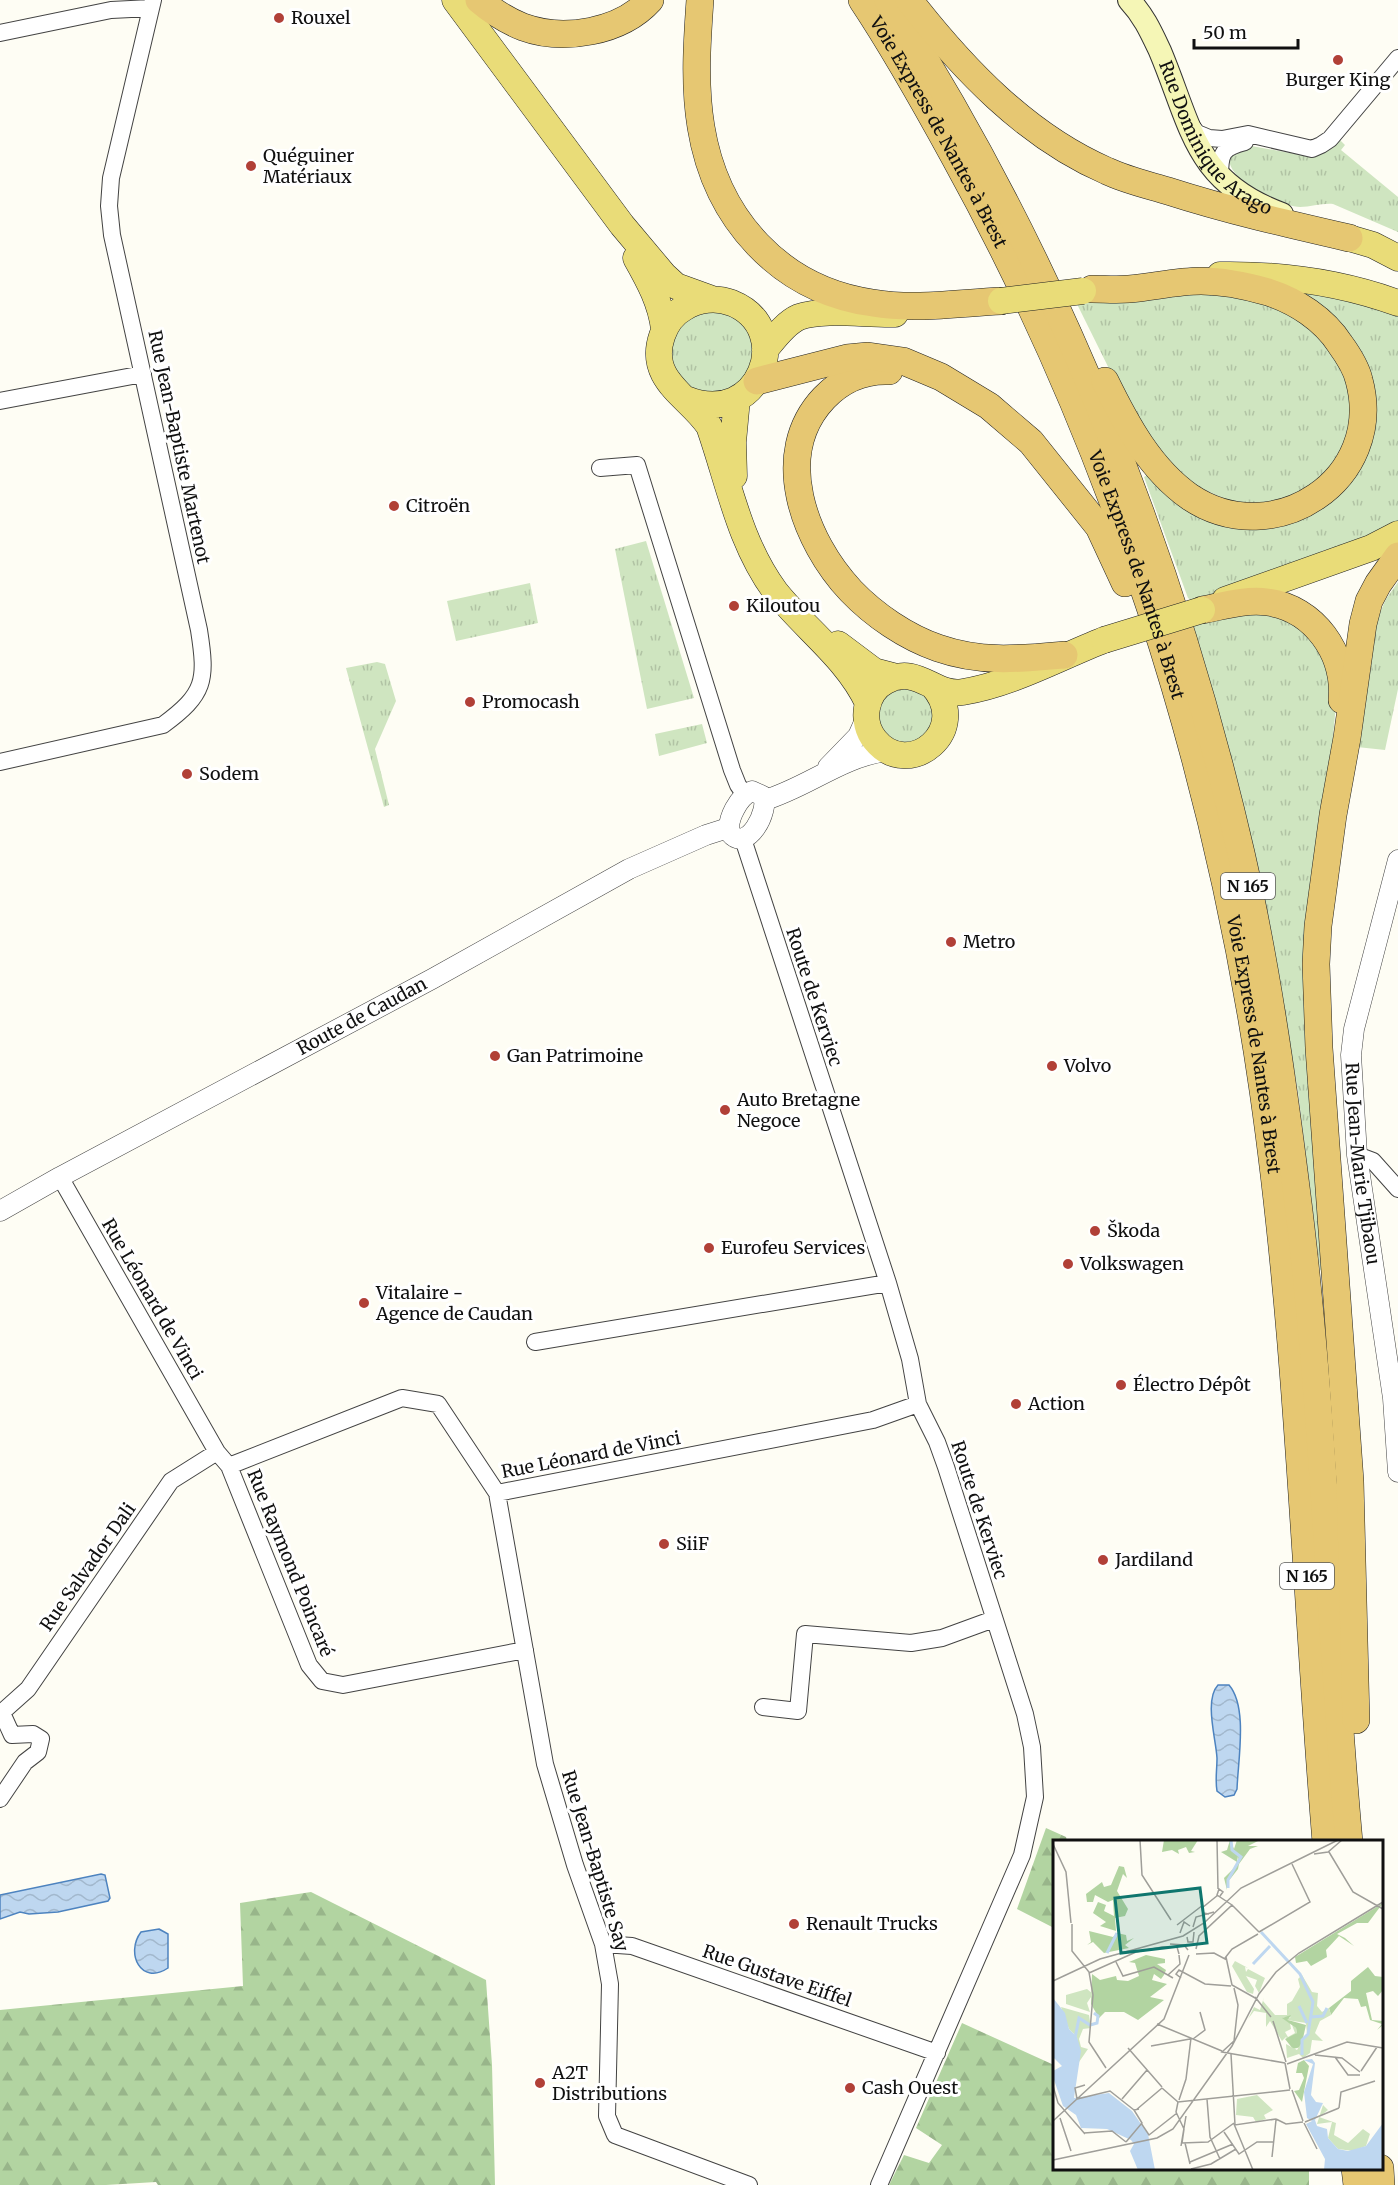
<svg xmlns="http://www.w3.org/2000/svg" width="1398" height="2185" viewBox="0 0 1398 2185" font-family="Merriweather,serif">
	<defs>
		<pattern id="grass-tufts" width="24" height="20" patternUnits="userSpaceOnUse" patternTransform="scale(1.5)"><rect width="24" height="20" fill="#cfe5c0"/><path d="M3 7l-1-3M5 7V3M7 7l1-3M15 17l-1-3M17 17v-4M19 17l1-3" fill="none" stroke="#b1c3a4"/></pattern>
		<pattern id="forest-firs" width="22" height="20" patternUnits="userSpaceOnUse" patternTransform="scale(1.5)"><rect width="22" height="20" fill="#b2d4a1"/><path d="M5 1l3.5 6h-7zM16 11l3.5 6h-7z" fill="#98b58a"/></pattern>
		<pattern id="water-waves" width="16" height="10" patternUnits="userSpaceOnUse" patternTransform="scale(1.5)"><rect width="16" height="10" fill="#bed7f0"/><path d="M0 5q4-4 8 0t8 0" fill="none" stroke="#a2b8cd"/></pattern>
	</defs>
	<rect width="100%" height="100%" fill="#fefdf4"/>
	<!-- grass -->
	<path fill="url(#grass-tufts)" d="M1340,140L1345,145L1341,150L1398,197V232L1333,204C1322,203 1311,207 1300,207C1280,207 1227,181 1229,157L1246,145L1301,155L1327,151Z
		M1310,288L1398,316V523L1351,543L1322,551L1301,567L1192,601L1188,598L1144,477L1151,473L1185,503L1295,521L1373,410L1305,297Z
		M1227,292L1287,311L1334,349L1347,384L1351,405L1349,428L1341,451L1327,471L1297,497L1251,510L1184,481L1128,407L1077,304L1082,300Z
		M719,310L740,320L751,335L755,352L748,375L724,393L691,390L671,366V339L688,317Z
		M646,541L694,698L647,709L615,549Z
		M1398,582V689L1385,750L1357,747L1375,624L1386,599Z
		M530,583L538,623L456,641L447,601Z
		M1271,610L1313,634L1335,686V715L1330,772L1328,1268L1320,1270L1298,1092L1268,919L1192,624Z
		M377,662L385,664L396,701L375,749L389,805L384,807L346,668Z
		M912,687L930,699L935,721L919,742L897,744L880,729L877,711L887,693L892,690Z
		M702,724L707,743L659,756L655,734Z"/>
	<!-- forest -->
	<path fill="url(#forest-firs)" d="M1046,1828L1066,1837L1067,1841L1054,1842V1928L1017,1909Z
		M311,1892L486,1980L492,2065L495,2185H158L156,2182L106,2185H0V2010L243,1986L240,1903Z
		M962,2023L1054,2065V2168L1309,2169V2185H889L904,2155L929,2163L942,2145L916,2128Z"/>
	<!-- water -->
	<path fill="url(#water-waves)" stroke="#4d83bf" stroke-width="1.5" d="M1218,1685H1229C1248,1707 1238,1760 1237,1789L1234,1795L1225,1797L1217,1791C1215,1780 1217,1770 1217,1758C1216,1739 1204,1700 1218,1685Z
		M101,1874L105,1875L110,1898L108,1901L58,1912L29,1914L20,1912L0,1919V1895Z
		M159,1929L168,1934V1968C141,1986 125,1953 141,1932Z"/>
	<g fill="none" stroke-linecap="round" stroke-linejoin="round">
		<!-- minor casing -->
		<g stroke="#434343" stroke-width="18">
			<path id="minor" d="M0,33L111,10L151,8
				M1190,124L1197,133L1209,138L1222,139L1248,134L1312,149L1321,145L1330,139L1398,58
				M1220,177C1220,153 1222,148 1245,142
				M0,401L143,374
				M600,468L637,465L732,770L738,785L745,795
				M0,762L163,725C205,694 207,681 199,630L112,235L109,206L111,178L153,0
				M743,839L888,1283L910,1359L918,1404L937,1442L946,1467L1025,1714L1032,1747L1035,1797L1022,1855L879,2185
				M1357,1155L1373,1161L1398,1189
				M60,1177L217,1452L229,1466L402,1398L438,1404L497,1493L873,1420L918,1404
				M535,1342L888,1283
				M229,1466L309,1665L322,1681L343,1685L525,1650
				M497,1493L545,1764L575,1865L603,1944L610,1984L607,2116L615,2135L749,2185
				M763,1707L798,1711L805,1634L911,1643L942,1638L994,1619
				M0,1714L28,1689L171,1481L217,1452
				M0,1799L25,1762L38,1752L41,1739L33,1734L12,1735L2,1713
				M603,1944L632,1946L937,2053"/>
		</g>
		<!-- tertiary casing -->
		<g stroke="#434343" stroke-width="21">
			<g id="tertiary">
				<path d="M828,767L858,736L866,718"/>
				<path d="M752,791L763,796C770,810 747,854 730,833C726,820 739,796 752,791Z"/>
				<path d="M765,800C808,787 843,756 888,751"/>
				<path id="s1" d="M1398,860L1354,1029L1351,1055L1357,1155L1393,1398L1398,1472"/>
				<path id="s2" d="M0,1211L60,1177L432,979L629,869L706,835L728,828"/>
			</g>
		</g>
		<!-- secondary casing -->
		<g stroke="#323232" stroke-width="24">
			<g id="secondary">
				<path id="s3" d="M1129,0C1144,16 1151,32 1160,51C1192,127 1194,182 1282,214"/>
			</g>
		</g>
		<!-- primary casing -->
		<g stroke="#212121" stroke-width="27">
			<path id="primary" d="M455,0L622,225L664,275L676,286L712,299
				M1349,238L1373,245L1398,258
				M636,258C649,281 661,303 664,329
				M1220,275C1281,274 1340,282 1398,303
				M765,350C774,339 785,323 799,317C824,308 867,315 895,314
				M686,399C760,429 796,329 732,303C716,297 698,299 684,308C673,314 666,324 662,336C647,380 689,396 709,426C729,483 739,542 775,591C805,629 847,658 868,703
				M734,476L733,442L737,399
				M1225,600L1371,548L1398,534
				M838,644L874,671L897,677
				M932,685C973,729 909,782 875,740C860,722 865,692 886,681C918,664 934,697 963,692C1012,684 1058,658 1104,640"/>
		</g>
		<!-- trunk casing -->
		<g stroke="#212121" stroke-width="28">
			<g id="trunk">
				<path d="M479,0C492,11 508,21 523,27C564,42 621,32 650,0"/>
				<path d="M700,0C697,42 694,85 701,127C716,219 780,290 873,303C915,310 959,303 1001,301"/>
				<path id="s4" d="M862,0C896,51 926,105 955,158C1114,446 1216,765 1263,1090C1299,1339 1305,1591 1326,1842"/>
				<path d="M888,0C1055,259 1172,553 1241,853C1266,963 1282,1075 1296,1187C1324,1404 1329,1624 1349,1842"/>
				<path d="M909,0C962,68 1026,136 1107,171C1126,180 1148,185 1168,191C1227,210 1288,224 1349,238"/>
				<path d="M1092,289C1104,289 1117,290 1129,289C1153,287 1177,281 1201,281C1223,281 1247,286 1268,292C1296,301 1324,319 1340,344C1348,355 1356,367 1359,380C1386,479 1274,553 1190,497C1150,469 1126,424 1105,381"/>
				<path d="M889,371C863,370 842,379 824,398C771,454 804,541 851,591C874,615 906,637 938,648C981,663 1019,659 1064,655"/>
				<path d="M757,381L847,358L868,356L903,361L941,377L989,406L1031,442L1099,527L1125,583"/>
				<path d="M1202,610C1223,606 1246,599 1267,602C1314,608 1346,653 1342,700"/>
				<path d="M1356,1720L1350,1481L1319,1048L1316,964L1318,926L1333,815L1347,738L1363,624L1369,601L1378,584L1398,556"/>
				<path d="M1355,2168L1357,2185"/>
				<path d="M1380,2168L1381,2185"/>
			</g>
		</g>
		<!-- minor -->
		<use href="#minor" stroke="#fff" stroke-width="16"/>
		<!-- tertiary -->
		<use href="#tertiary" stroke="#fff" stroke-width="20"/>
		<!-- secondary -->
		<use href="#secondary" stroke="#f5f6b6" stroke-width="22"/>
		<!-- primary -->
		<use href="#primary" stroke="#e9dc78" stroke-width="26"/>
		<!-- trunk -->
		<use href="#trunk" stroke="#e6c772" stroke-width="27"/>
		<!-- primary-bridge casing -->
		<g stroke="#212121" stroke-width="27" stroke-linecap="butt">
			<path id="primary-bridge" d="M1001,301L1083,291
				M1104,640L1202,610"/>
		</g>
		<!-- primary-bridge -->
		<use href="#primary-bridge" stroke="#e9dc78" stroke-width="26"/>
	</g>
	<!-- markers -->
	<g fill="#b14037" stroke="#fff" stroke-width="2">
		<circle cx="279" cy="18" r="6"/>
		<circle cx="1338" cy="60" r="6"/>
		<circle cx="251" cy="166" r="6"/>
		<circle cx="394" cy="506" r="6"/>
		<circle cx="734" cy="606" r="6"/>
		<circle cx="470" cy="702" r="6"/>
		<circle cx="187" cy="774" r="6"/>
		<circle cx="951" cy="942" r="6"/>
		<circle cx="495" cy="1056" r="6"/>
		<circle cx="1052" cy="1066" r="6"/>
		<circle cx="725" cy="1110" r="6"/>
		<circle cx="1095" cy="1231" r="6"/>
		<circle cx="709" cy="1248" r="6"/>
		<circle cx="1068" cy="1264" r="6"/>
		<circle cx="364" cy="1303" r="6"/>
		<circle cx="1121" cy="1385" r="6"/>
		<circle cx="1016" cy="1404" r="6"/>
		<circle cx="664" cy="1544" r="6"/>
		<circle cx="1103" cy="1560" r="6"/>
		<circle cx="794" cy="1924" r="6"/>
		<circle cx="540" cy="2083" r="6"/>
		<circle cx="850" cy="2088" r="6"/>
	</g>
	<g text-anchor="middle" stroke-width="6" stroke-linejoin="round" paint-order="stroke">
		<!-- shield labels -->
		<g fill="#fff" stroke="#585858" stroke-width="1.5">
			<rect x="1221" y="873" width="54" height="26" rx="4.5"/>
			<rect x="1280" y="1563" width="54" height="26" rx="4.5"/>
		</g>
		<g font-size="16" font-weight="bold" fill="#101010">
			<text x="1248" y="892">N 165</text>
			<text x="1307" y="1582">N 165</text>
		</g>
		<!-- poi labels -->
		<g font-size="18" fill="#101010" stroke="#fff" text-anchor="start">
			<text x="291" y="24">Rouxel</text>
			<text x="1338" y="86" text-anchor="middle">Burger King</text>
			<text x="263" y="162">Quéguiner<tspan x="263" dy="21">Matériaux</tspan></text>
			<text x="406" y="512">Citroën</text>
			<text x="746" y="612">Kiloutou</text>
			<text x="482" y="708">Promocash</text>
			<text x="199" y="780">Sodem</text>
			<text x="963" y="948">Metro</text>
			<text x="507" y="1062">Gan Patrimoine</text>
			<text x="1064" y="1072">Volvo</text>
			<text x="737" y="1106">Auto Bretagne<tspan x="737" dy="21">Negoce</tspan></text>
			<text x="1107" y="1237">Škoda</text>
			<text x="721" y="1254">Eurofeu Services</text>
			<text x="1080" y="1270">Volkswagen</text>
			<text x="376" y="1299">Vitalaire -<tspan x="376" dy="21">Agence de Caudan</tspan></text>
			<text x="1133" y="1391">Électro Dépôt</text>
			<text x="1028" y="1410">Action</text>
			<text x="676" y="1550">SiiF</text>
			<text x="1115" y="1566">Jardiland</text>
			<text x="806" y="1930">Renault Trucks</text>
			<text x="552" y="2079">A2T<tspan x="552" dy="21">Distributions</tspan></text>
			<text x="862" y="2094">Cash Ouest</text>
		</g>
		<!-- street labels -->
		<g font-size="18" fill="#101010" stroke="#fff">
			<text dy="6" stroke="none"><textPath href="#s4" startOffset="153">Voie Express de Nantes à Brest</textPath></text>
			<text dy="6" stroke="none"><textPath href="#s3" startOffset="166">Rue Dominique Arago</textPath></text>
			<text transform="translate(179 447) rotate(78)" y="6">Rue Jean-Baptiste Martenot</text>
			<text dy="6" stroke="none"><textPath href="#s4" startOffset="639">Voie Express de Nantes à Brest</textPath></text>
			<text transform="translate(814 997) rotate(72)" y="6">Route de Kerviec</text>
			<text dy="6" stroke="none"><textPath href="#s2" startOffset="411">Route de Caudan</textPath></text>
			<text dy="6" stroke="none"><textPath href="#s4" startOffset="1124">Voie Express de Nantes à Brest</textPath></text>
			<text dy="6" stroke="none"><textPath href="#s1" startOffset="310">Rue Jean-Marie Tjibaou</textPath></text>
			<text transform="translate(152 1299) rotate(60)" y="6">Rue Léonard de Vinci</text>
			<text transform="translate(591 1455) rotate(-11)" y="6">Rue Léonard de Vinci</text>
			<text transform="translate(979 1510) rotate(72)" y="6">Route de Kerviec</text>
			<text transform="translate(290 1563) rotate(68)" y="6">Rue Raymond Poincaré</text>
			<text transform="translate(88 1567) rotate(-55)" y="6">Rue Salvador Dali</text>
			<text transform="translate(595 1861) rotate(73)" y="6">Rue Jean-Baptiste Say</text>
			<text transform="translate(777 1976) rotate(19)" y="6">Rue Gustave Eiffel</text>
		</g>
	</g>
	<!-- overview -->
	<g transform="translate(1053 1840)">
		<rect width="330" height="330" fill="#fefdf4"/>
		<path d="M182,121L195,128L192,127L193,132L195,129L212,138L206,153L202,146L204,140L193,136L201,149L200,154L194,152L179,126ZM211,157L210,161L222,175H234V164L239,161V177H230L237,183L238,189L232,192L235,197L242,193L239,185L243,188L244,193L236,201L233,197L229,201L217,181L213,187V173L201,171L195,179L201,167L207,170ZM270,265L275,270L266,277L283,283L281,295L295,303L310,289L317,294L313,306L300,311L285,309L275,298L279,282L264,284Z" fill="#cfe5c0"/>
		<path d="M111,0H145L138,11L142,12L136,13L133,7L125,10L126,14L119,10L109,12ZM177,0L181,9L184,0H207L195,6H205L197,9L186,24L185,29L178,38L174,42V50L171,38L186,23L185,16L184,22L168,12L174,10ZM66,26L71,27L74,38L70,34L64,51L75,69L72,76L62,78L63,91L47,86L53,82L40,73L45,62L53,65L51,71L61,76L60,60L55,62L42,55L40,62H34L33,54L49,42L51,47L58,45ZM330,63L315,83H304L284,94L292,98L301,106L286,96L273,110L274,117L258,126L254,121L243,123L242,117ZM36,91L60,97L64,93L73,95L74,101L81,98L72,105L76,108L51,113L40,102L34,105L38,102ZM93,115L112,119V123L104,124L113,130L111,135L108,139L101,134L99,140L114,144L97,157L111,160L85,180L71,172H52L46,178L38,164L39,134L47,140L63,136L64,140L75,141L86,136L82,123L76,122ZM315,127L322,136L330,137V150L325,156L320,151L313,153L319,180L330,181V185L324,190L329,184L317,180L313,166L308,167L305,159L291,158L278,175L276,168L298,151V141ZM238,175L235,180L253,185L248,207L240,209L232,199L244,193L243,188L229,178ZM251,220L256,226L249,262L241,251L246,250L251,238L249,233H243L245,223Z" fill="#b2d4a1"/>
		<path d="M249,135L259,152L265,153L264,166L269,172L276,168L278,175L267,181L262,193L270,201L259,200L257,213L250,218L246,214L234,218L233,204L244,210L254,194L253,183L234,180L239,176V161L247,147L245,139ZM8,167L36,175L38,188L30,189L26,199L28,207L35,209L26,222L24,197L16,189Z" fill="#cfe5c0"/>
		<path d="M34,149L40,154L34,163L37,172L13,164V155ZM204,255L220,270L211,275L213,279L203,282L200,277L183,275L184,259Z" fill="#cfe5c0"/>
		<path d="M0,158L12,173L16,189L24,197L28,211L21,258L56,253L79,271L95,294L102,330H85L77,311L81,304L78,300L54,289L28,288L23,275L10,266L0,237V231L9,226L0,217ZM259,219L262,223L258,255L263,262L270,263L262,280L264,286L274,289L275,298L285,309L295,311L313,306L330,283V330H271L272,319L253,284L259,281L254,278L251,252L260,224L251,220Z" fill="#bed7f0"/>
		<path fill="none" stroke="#bed7f0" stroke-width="3" d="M175,48V40L188,17L179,10L178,0M208,92L247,134L260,162L255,194L249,200V215M54,113L64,93M200,124L217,106M246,166L254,183M258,177L270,176L274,168M22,198L26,178L37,185L44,183L45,176L41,173"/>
		<path fill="none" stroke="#9f9e99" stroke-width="1.5" d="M87,0L89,35L118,80M164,0L165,49M0,4L13,32L18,83M276,12L300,52L330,69M261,14L275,12L289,0M179,65L206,92M156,74L150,73L149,68L165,55M19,84V111L36,132L40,155L36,202L53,228M124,85L150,65M140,87L143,77L161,72M206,92L257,62L239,24M127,93L131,82L137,86M134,97L135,102H140L141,92M117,104L131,105L135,110M143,109L146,96L179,65L164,55L166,49L170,52L167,56M143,114L161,113L174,120M173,117L179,145L204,159M172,118L179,109L205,94M63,122L70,136L101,127L120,138M36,133L83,112L109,107H124L126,114M115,135L127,124L126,115M128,138L123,134L126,130L152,144L178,146M0,141L47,119L130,96L151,83L188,48L285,0M181,148L185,165L181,201M202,157L218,177M220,181L233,222M104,184L169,211M140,199L152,190L147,172M182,200L169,212L232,223M98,206L137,199M75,208L109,247M178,214L182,285L223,279M262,215L289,218L307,232M282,217L295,235H307M232,223L237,249M234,224L294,202L330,208M308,231L324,207M32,245L22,248L24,259L57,251L81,270M0,246L5,263L32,294M109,248L125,262L237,250M239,250L250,281M69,259L94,230M154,259L157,297L167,319M126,260L133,239L138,198M125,262L123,272L131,289L129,303L155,302L181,283M286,268L288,252L322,241M83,270L109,248M7,278L18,311M223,279L233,284L250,282M0,281L111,179L136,115M252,282L286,268M88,283L96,295L124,273M251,283L264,309M181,284L200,330M171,292L186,314L204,302H221M31,293L59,291L73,302M73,302L89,283L81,270L86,269M132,303L137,324M128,306L133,276M219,317L223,280M0,320L104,298L120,289L179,206L206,154L223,132L246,113L330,62M137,322L180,304M138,329L158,324L183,309"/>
		<path fill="#0f766e" fill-opacity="0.15" stroke="#0f766e" stroke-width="3" d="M147,48L154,103L68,113L62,58Z"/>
		<rect width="330" height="330" fill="none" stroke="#101010" stroke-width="3"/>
	</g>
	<!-- scale -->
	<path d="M1194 39v9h104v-9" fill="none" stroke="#101010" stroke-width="3"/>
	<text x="1203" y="39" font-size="18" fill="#101010" stroke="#ffffff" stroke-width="4.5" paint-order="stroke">50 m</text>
</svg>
